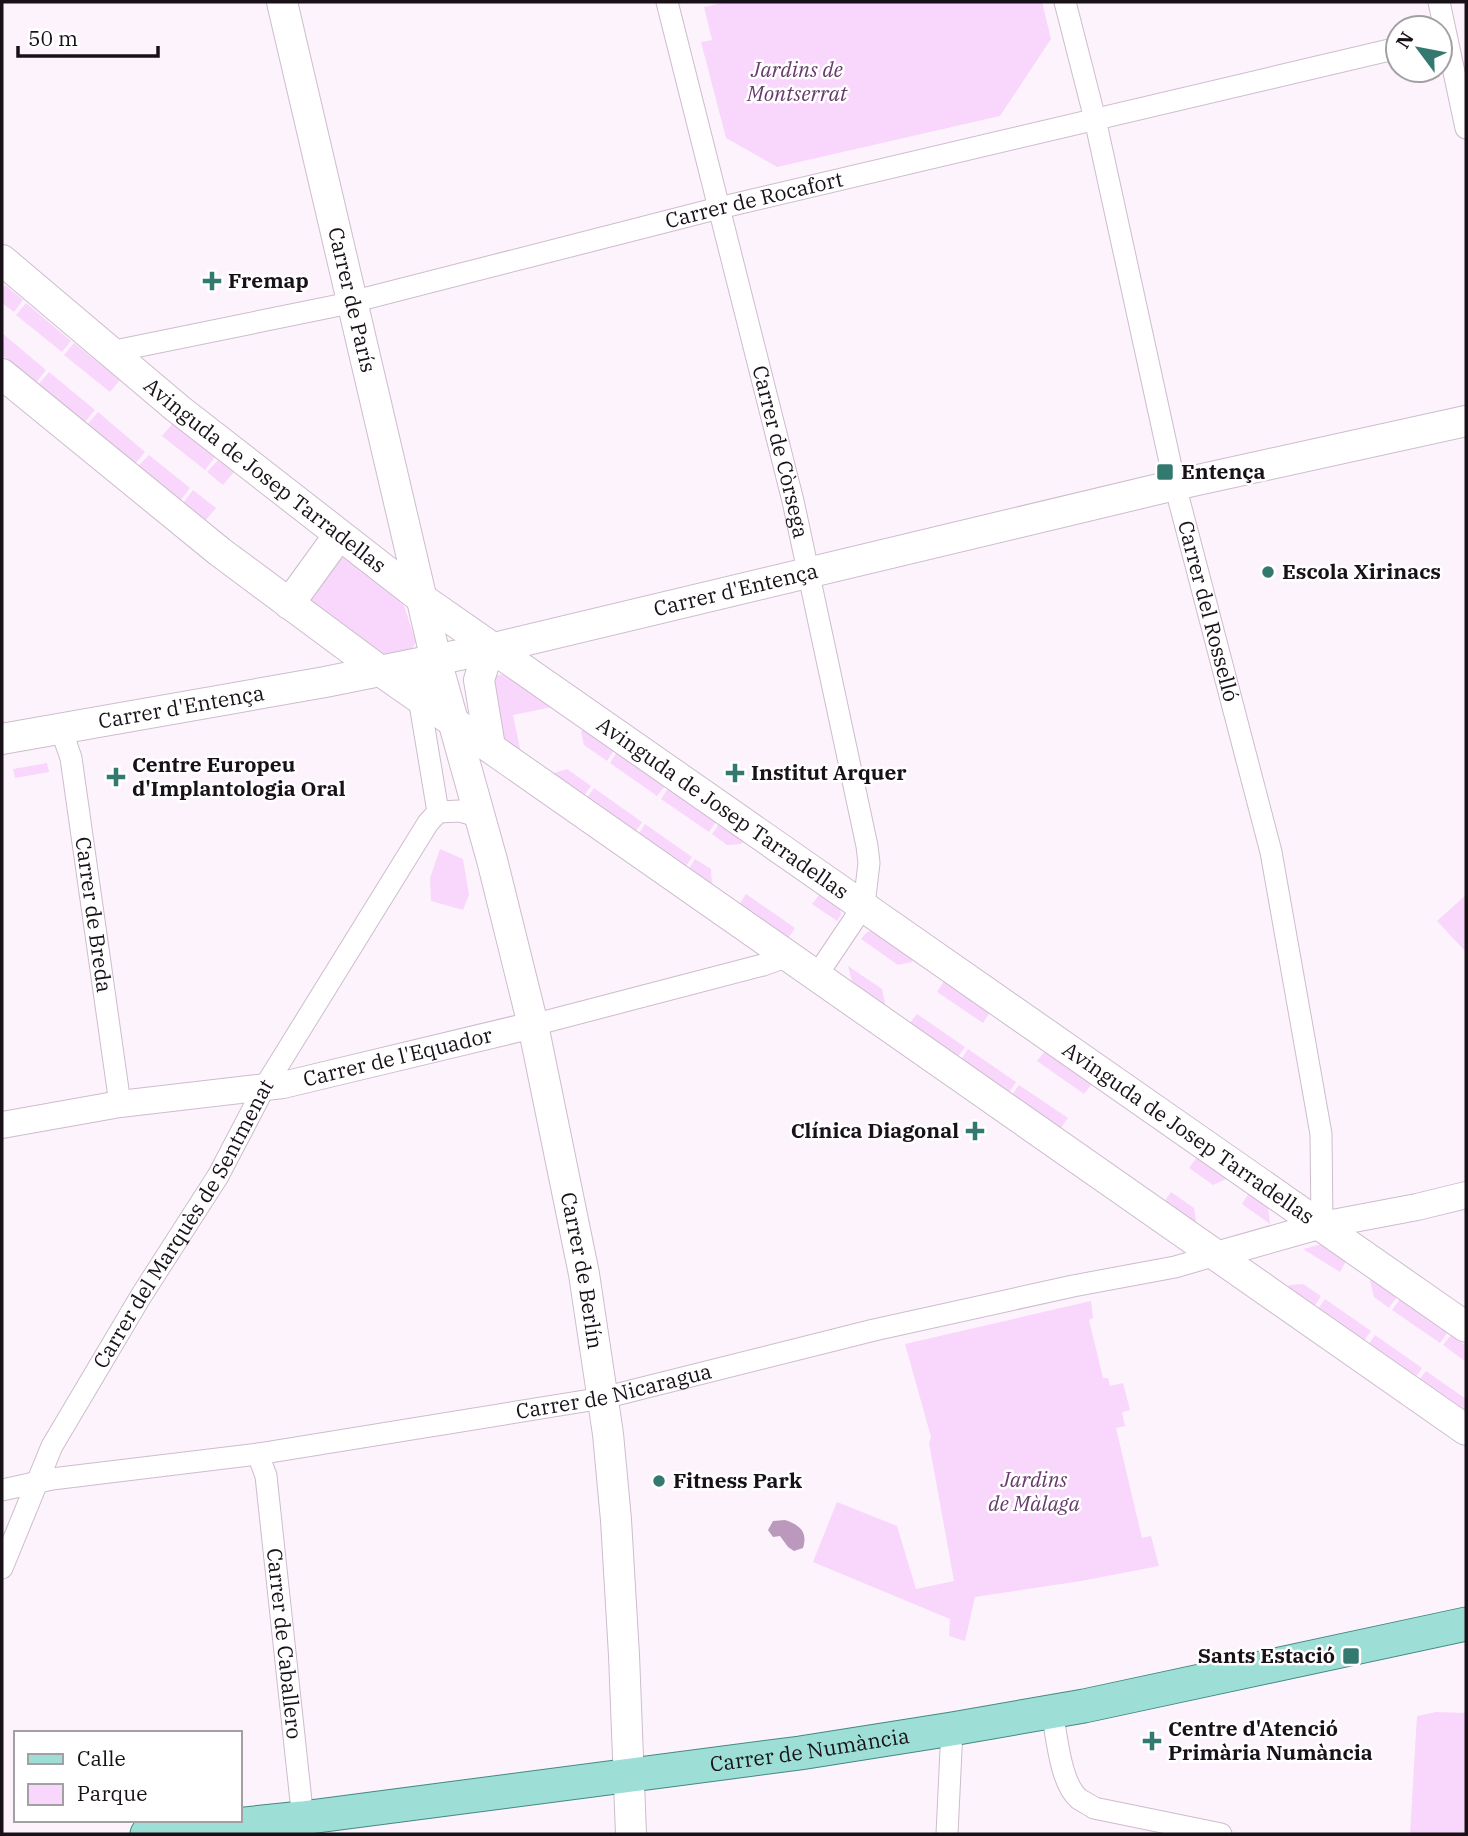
<svg xmlns="http://www.w3.org/2000/svg" width="1468" height="1836" viewBox="0 0 1468 1836" font-family="'IBM Plex Serif',serif">
	<rect width="100%" height="100%" fill="#fdf3fd"/>
	<!-- green -->
	<path fill="#f9d6fb" d="M727,2H1042L1051,39L1000,116L777,167L726,138L701,42L712,40L704,7Z
		M5,285L23,300L14,312L2,303V289Z
		M26,303L71,341L62,352L16,315Z
		M2,333L46,370L36,383L2,355Z
		M74,343L120,380L110,392L64,355Z
		M49,372L95,410L84,423L38,385Z
		M98,412L145,452L134,465L87,425Z
		M173,423L215,457L205,470L162,436Z
		M149,455L190,488L180,501L137,467Z
		M218,460L234,472L223,485L207,472Z
		M193,490L216,508L205,521L183,503Z
		M345,558L395,596L404,606L416,642L411,651L385,657L311,603L309,599L337,559Z
		M503,674L552,707L513,715L521,753L498,737L489,677Z
		M583,729L614,750L607,761L584,745L581,732Z
		M617,752L665,786L657,796L610,763Z
		M47,763L49,772L15,778L13,769Z
		M567,769L591,786L583,797L551,774Z
		M594,788L642,822L635,833L586,799Z
		M668,788L716,822L709,832L661,799Z
		M645,824L692,857L685,868L638,835Z
		M719,824L744,841L741,844L727,845L712,834Z
		M440,849L463,859L469,895L463,910L431,901L430,878Z
		M695,859L711,869L712,886L688,870Z
		M746,894L795,928L787,940L739,905Z
		M820,894L840,909L841,915L837,921L812,904Z
		M1466,895V952L1437,921Z
		M872,931L913,959L912,962L898,965L861,939L867,932Z
		M848,966L882,989L885,1003L883,1005L853,985Z
		M944,981L990,1012L983,1023L937,992Z
		M917,1014L965,1047L957,1058L909,1024Z
		M968,1049L1016,1082L1008,1094L961,1060Z
		M1045,1051L1092,1084L1084,1094L1037,1061Z
		M1019,1085L1068,1118L1060,1129L1011,1096Z
		M1197,1157L1228,1178L1213,1185L1189,1168Z
		M1171,1192L1194,1208L1196,1221L1194,1223L1164,1202Z
		M1249,1193L1268,1208L1270,1224L1242,1204Z
		M1322,1244L1346,1261L1340,1272L1303,1249Z
		M1371,1279L1397,1297L1389,1308L1374,1297L1370,1281Z
		M1303,1284L1321,1296L1314,1307L1287,1288L1289,1285Z
		M1325,1299L1371,1331L1363,1342L1318,1309Z
		M1400,1299L1447,1333L1440,1343L1392,1310Z
		M1091,1301L1093,1318L1089,1320L1103,1378H1108L1110,1386L1123,1383L1130,1410L1122,1412L1125,1426L1116,1428L1142,1538L1151,1536L1159,1566L1081,1581L975,1597L965,1641L949,1636L950,1619L813,1562L837,1502L897,1526L916,1589L954,1581L929,1443L931,1437L905,1344Z
		M1375,1335L1422,1368L1415,1378L1368,1345Z
		M1451,1335L1466,1346V1362L1443,1345Z
		M1426,1371L1466,1399V1414L1419,1380Z
		M1436,1712L1466,1713V1834H1410L1417,1716Z"/>
	<!-- water -->
	<path fill="#bb99bd" d="M785,1520C800,1525 808,1532 803,1548L794,1551L788,1547L780,1536L773,1537L768,1530L773,1521Z"/>
	<g fill="none" stroke-linecap="round" stroke-linejoin="round">
		<!-- minor casing -->
		<g stroke="#cdbccd" stroke-width="23">
			<g id="minor">
				<path id="s1" d="M667,2L793,501L867,846L869,863L864,905L817,975"/>
				<path id="s2" d="M1065,2L1095,119L1175,485L1271,852L1321,1134L1322,1225"/>
				<path d="M1439,2L1466,128"/>
				<path id="s3" d="M110,352L340,305L719,208L1398,48"/>
				<path id="s4" d="M61,729L71,758L120,1104"/>
				<path d="M438,812L460,811L480,817"/>
				<path d="M533,1025L763,965L788,956"/>
				<path id="s5" d="M258,1454L266,1476L304,1829"/>
				<path id="s6" d="M2,1490L52,1479L258,1454L603,1398L874,1330L1073,1286L1175,1267L1216,1255"/>
				<path id="s7" d="M2,1568L52,1446L141,1296L218,1176L264,1088L428,823L438,812L419,698L436,660"/>
				<path d="M1052,1712C1057,1736 1060,1783 1079,1799C1084,1802 1090,1805 1094,1808L1221,1834"/>
				<path d="M947,1834L952,1729"/>
			</g>
		</g>
		<!-- tertiary casing -->
		<g stroke="#cdbccd" stroke-width="28">
			<g id="tertiary">
				<path id="s8" d="M2,1125L120,1104L283,1085L533,1025"/>
				<path d="M1216,1255L1322,1225L1417,1207L1466,1195"/>
			</g>
		</g>
		<!-- secondary casing -->
		<g stroke="#cdbccd" stroke-width="32">
			<g id="secondary">
				<path id="s9" d="M282,2L436,660L492,860L533,1025L584,1274L608,1434L616,1520L624,1655L631,1834"/>
				<path id="s10" d="M2,260L177,408L421,598L1466,1327"/>
				<path d="M2,374L220,552L379,670L1466,1430"/>
				<path d="M289,604L339,535"/>
				<path id="s11" d="M2,739L325,682L494,648L1175,485L1466,421"/>
				<path d="M490,747L479,680L485,661L494,648"/>
			</g>
		</g>
		<!-- primary casing -->
		<g stroke="#448981" stroke-width="35">
			<g id="primary">
				<path id="s12" d="M147,1834L302,1818L800,1753L952,1729L1084,1706L1466,1624"/>
			</g>
		</g>
		<!-- minor -->
		<use href="#minor" stroke="#fff" stroke-width="21"/>
		<!-- tertiary -->
		<use href="#tertiary" stroke="#fff" stroke-width="26"/>
		<!-- secondary -->
		<use href="#secondary" stroke="#fff" stroke-width="30"/>
		<!-- primary -->
		<use href="#primary" stroke="#9ddfd6" stroke-width="33"/>
	</g>
	<!-- markers -->
	<g fill="#337970" stroke="#fff" stroke-width="2.5">
		<path d="M208.5 270.5h7v7h7v7h-7v7h-7v-7h-7v-7h7z"/>
		<rect x="1156" y="463" width="18" height="18" rx="3.5"/>
		<circle cx="1268" cy="572" r="7"/>
		<path d="M731.5 762.5h7v7h7v7h-7v7h-7v-7h-7v-7h7z"/>
		<path d="M112.5 766.5h7v7h7v7h-7v7h-7v-7h-7v-7h7z"/>
		<path d="M971.5 1120.5h7v7h7v7h-7v7h-7v-7h-7v-7h7z"/>
		<circle cx="659" cy="1481" r="7"/>
		<rect x="1342" y="1647" width="18" height="18" rx="3.5"/>
		<path d="M1148.5 1730.5h7v7h7v7h-7v7h-7v-7h-7v-7h7z"/>
	</g>
	<g text-anchor="middle" stroke-width="5" stroke-linejoin="round" paint-order="stroke">
		<!-- park labels -->
		<g font-size="21" font-style="italic" fill="#673b6b" stroke="#fff">
			<text x="797" y="77">Jardins de<tspan x="797" dy="24">Montserrat</tspan></text>
			<text x="1034" y="1487">Jardins<tspan x="1034" dy="24">de Màlaga</tspan></text>
		</g>
		<!-- street labels -->
		<g font-size="21" fill="#181218" stroke="#fff">
			<text dy="7" stroke="none"><textPath href="#s3" startOffset="662">Carrer de Rocafort</textPath></text>
			<text dy="7" stroke="none"><textPath href="#s9" startOffset="306">Carrer de París</textPath></text>
			<text dy="7" stroke="none"><textPath href="#s1" startOffset="464">Carrer de Còrsega</textPath></text>
			<text dy="7" stroke="none"><textPath href="#s10" startOffset="340">Avinguda de Josep Tarradellas</textPath></text>
			<text dy="7" stroke="none"><textPath href="#s11" startOffset="749">Carrer d'Entença</textPath></text>
			<text dy="7" stroke="none"><textPath href="#s2" startOffset="626">Carrer del Rosselló</textPath></text>
			<text dy="7" stroke="none"><textPath href="#s11" startOffset="182">Carrer d'Entença</textPath></text>
			<text dy="7" stroke="none"><textPath href="#s10" startOffset="906">Avinguda de Josep Tarradellas</textPath></text>
			<text dy="7" stroke="none"><textPath href="#s4" startOffset="189">Carrer de Breda</textPath></text>
			<text dy="7" stroke="none"><textPath href="#s8" startOffset="402">Carrer de l'Equador</textPath></text>
			<text dy="7" stroke="none"><textPath href="#s10" startOffset="1474">Avinguda de Josep Tarradellas</textPath></text>
			<text dy="7" stroke="none"><textPath href="#s7" startOffset="390">Carrer del Marquès de Sentmenat</textPath></text>
			<text dy="7" stroke="none"><textPath href="#s9" startOffset="1304">Carrer de Berlín</textPath></text>
			<text dy="7" stroke="none"><textPath href="#s6" startOffset="620">Carrer de Nicaragua</textPath></text>
			<text dy="7" stroke="none"><textPath href="#s5" startOffset="192">Carrer de Caballero</textPath></text>
			<text dy="7" stroke="none"><textPath href="#s12" startOffset="668">Carrer de Numància</textPath></text>
		</g>
		<!-- poi labels -->
		<g font-size="21" font-weight="bold" fill="#181218" stroke="#fff" text-anchor="start">
			<text x="228" y="288">Fremap</text>
			<text x="1181" y="479">Entença</text>
			<text x="1282" y="579">Escola Xirinacs</text>
			<text x="132" y="772">Centre Europeu<tspan x="132" dy="24">d'Implantologia Oral</tspan></text>
			<text x="751" y="780">Institut Arquer</text>
			<text x="959" y="1138" text-anchor="end">Clínica Diagonal</text>
			<text x="673" y="1488">Fitness Park</text>
			<text x="1335" y="1663" text-anchor="end">Sants Estació</text>
			<text x="1168" y="1736">Centre d'Atenció<tspan x="1168" dy="24">Primària Numància</tspan></text>
		</g>
	</g>
	<!-- border -->
	<rect width="1468" height="1836" fill="none" stroke="#181218" stroke-width="7"/>
	<!-- legend -->
	<rect x="14" y="1731" width="228" height="91" fill="#ffffff" stroke="#a3a0a3" stroke-width="2"/>
	<rect x="28" y="1754" width="35" height="10" fill="#9ddfd6" stroke="#a3a0a3" stroke-width="2"/>
	<text x="77" y="1766" font-size="21" fill="#181218">Calle</text>
	<rect x="28" y="1784" width="35" height="21" fill="#f9d6fb" stroke="#a3a0a3" stroke-width="2"/>
	<text x="77" y="1801" font-size="21" fill="#181218">Parque</text>
	<!-- north arrow -->
	<g transform="translate(1419 49) rotate(302)"><circle r="33" fill="#ffffff" stroke="#a3a0a3" stroke-width="2"/>
	<path d="M0-5L12 26L0 18L-12 26Z" fill="#337970"/>
	<text y="-10" font-size="19" font-weight="bold" text-anchor="middle" fill="#181218">N</text>
	</g>
	<!-- scale -->
	<path d="M18 46v10h140v-10" fill="none" stroke="#181218" stroke-width="3.5"/>
	<text x="28" y="46" font-size="21" fill="#181218" stroke="#ffffff" stroke-width="5" paint-order="stroke">50 m</text>
</svg>
